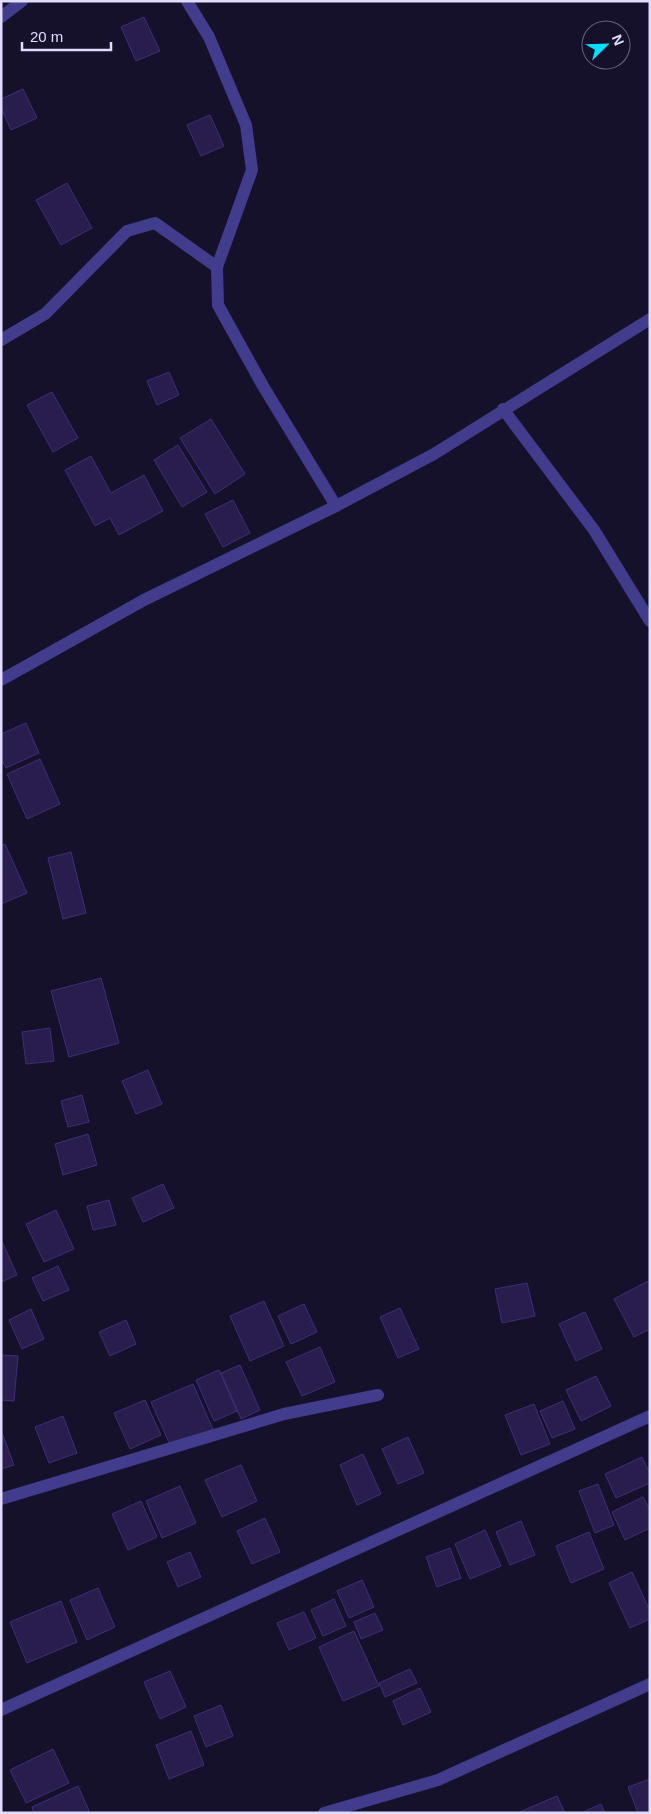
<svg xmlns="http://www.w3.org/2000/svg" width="651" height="1814" viewBox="0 0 651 1814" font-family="Arial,sans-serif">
	<rect width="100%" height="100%" fill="#16112b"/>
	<!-- building -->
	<path fill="#281d4c" stroke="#402e79" d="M144,17L160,51L136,61L121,27Z
		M23,89L37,118L11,130L1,108V99Z
		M210,115L224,146L201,156L187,125Z
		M67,183L92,228L61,245L36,200Z
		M169,372L179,395L157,405L147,381Z
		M52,392L78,438L53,452L27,405Z
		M211,419L245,474L215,494L180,438Z
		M178,445L207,492L182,507L154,460Z
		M91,456L111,493L144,475L163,511L119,535L110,518L95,526L65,470Z
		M233,500L250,533L223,547L205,514Z
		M26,723L39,753L6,768L1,758V734Z
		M40,759L60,804L27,819L7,774Z
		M5,844L27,893L1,904V846Z
		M71,852L86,913L63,919L48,858Z
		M101,978L119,1043L69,1057L51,991Z
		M50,1028L54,1061L26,1064L22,1032Z
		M148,1070L162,1104L136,1114L122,1081Z
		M82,1095L89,1122L68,1127L61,1101Z
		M88,1134L97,1165L63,1175L55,1144Z
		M163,1184L174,1208L143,1222L132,1198Z
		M109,1200L116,1225L93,1230L87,1206Z
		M56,1210L74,1249L44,1262L26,1224Z
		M1,1239L17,1275L1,1282Z
		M58,1266L69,1290L43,1301L32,1278Z
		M650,1280V1329L634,1337L614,1299Z
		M527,1283L535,1316L502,1323L495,1289Z
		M264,1301L284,1346L250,1361L230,1316Z
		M304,1304L317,1332L291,1344L278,1316Z
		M400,1308L419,1349L398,1358L380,1317Z
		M31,1309L44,1339L22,1349L9,1320Z
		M585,1312L602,1349L576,1361L559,1324Z
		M126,1320L136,1344L110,1356L99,1332Z
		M320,1347L335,1382L302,1396L286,1362Z
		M1,1355L18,1356L14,1401L1,1400Z
		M240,1365L260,1410L241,1419L221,1373Z
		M219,1370L237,1411L214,1421L196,1380Z
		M596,1376L611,1406L581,1421L566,1390Z
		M193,1384L213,1429L171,1447L151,1402Z
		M145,1400L161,1435L130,1449L114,1413Z
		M563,1401L575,1429L552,1438L540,1411Z
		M534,1404L550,1444L521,1455L505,1415Z
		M63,1416L77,1453L49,1463L35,1427Z
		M1,1430L14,1465L1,1469Z
		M408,1437L424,1473L398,1484L382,1449Z
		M363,1454L381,1494L357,1505L340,1465Z
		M642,1457L650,1474V1483L616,1498L605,1474Z
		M241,1465L257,1501L222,1517L205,1480Z
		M598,1484L614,1525L595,1533L579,1491Z
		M180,1486L196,1523L162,1538L146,1501Z
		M643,1497L650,1510V1528L625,1540L612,1512Z
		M141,1501L157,1537L128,1550L112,1514Z
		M265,1518L280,1552L252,1564L237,1531Z
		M521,1521L535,1555L510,1565L496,1532Z
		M485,1530L501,1566L470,1579L455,1544Z
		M589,1532L604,1569L571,1583L556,1546Z
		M450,1548L461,1578L437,1587L426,1557Z
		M190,1552L201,1577L178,1587L167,1562Z
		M632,1572L650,1611V1619L630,1628L609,1583Z
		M362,1580L374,1607L349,1618L337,1591Z
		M98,1588L115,1627L87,1640L70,1600Z
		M334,1599L346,1626L323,1636L311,1610Z
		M61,1601L77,1642L27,1663L10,1622Z
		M304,1612L316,1638L289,1650L277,1623Z
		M375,1613L383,1630L361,1639L354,1622Z
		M354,1631L379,1686L343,1701L319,1647Z
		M410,1669L417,1683L385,1697L379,1683Z
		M170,1671L186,1707L160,1719L144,1682Z
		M420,1688L431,1712L403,1725L393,1701Z
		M221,1705L233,1736L206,1747L194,1716Z
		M191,1731L204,1765L169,1779L156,1745Z
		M53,1749L69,1783L26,1803L10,1770Z
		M650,1779V1813H638L628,1787Z
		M78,1786L90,1813H34L32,1807Z
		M557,1796L565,1813H517Z
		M601,1804L605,1813H581Z"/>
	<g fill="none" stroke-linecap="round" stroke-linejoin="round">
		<!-- minor -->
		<path stroke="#413c8b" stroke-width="12" d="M187,1L209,37L246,125L252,170L217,267L218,305L263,386L336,506
			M1,17L22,1
			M1,340L45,314L127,231L155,223L217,267
			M503,409L594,530L650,621
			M1,680L144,600L336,506L434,454L650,319
			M1,1499L284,1414L378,1395
			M1,1710L650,1416
			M324,1813L438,1780L650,1684"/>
	</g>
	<!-- border -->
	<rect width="651" height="1814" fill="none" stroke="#e1dbff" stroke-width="5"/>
	<!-- north arrow -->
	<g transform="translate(606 45) rotate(67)"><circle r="24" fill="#16112b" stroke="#676280"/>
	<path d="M0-4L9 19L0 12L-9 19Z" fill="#07ddff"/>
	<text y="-8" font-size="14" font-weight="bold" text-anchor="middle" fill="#e1dbff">N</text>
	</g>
	<!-- scale -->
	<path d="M22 42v8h89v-8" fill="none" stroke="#e1dbff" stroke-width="2.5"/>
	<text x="30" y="42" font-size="15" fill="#e1dbff" stroke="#16112b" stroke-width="4" paint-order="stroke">20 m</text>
</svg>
